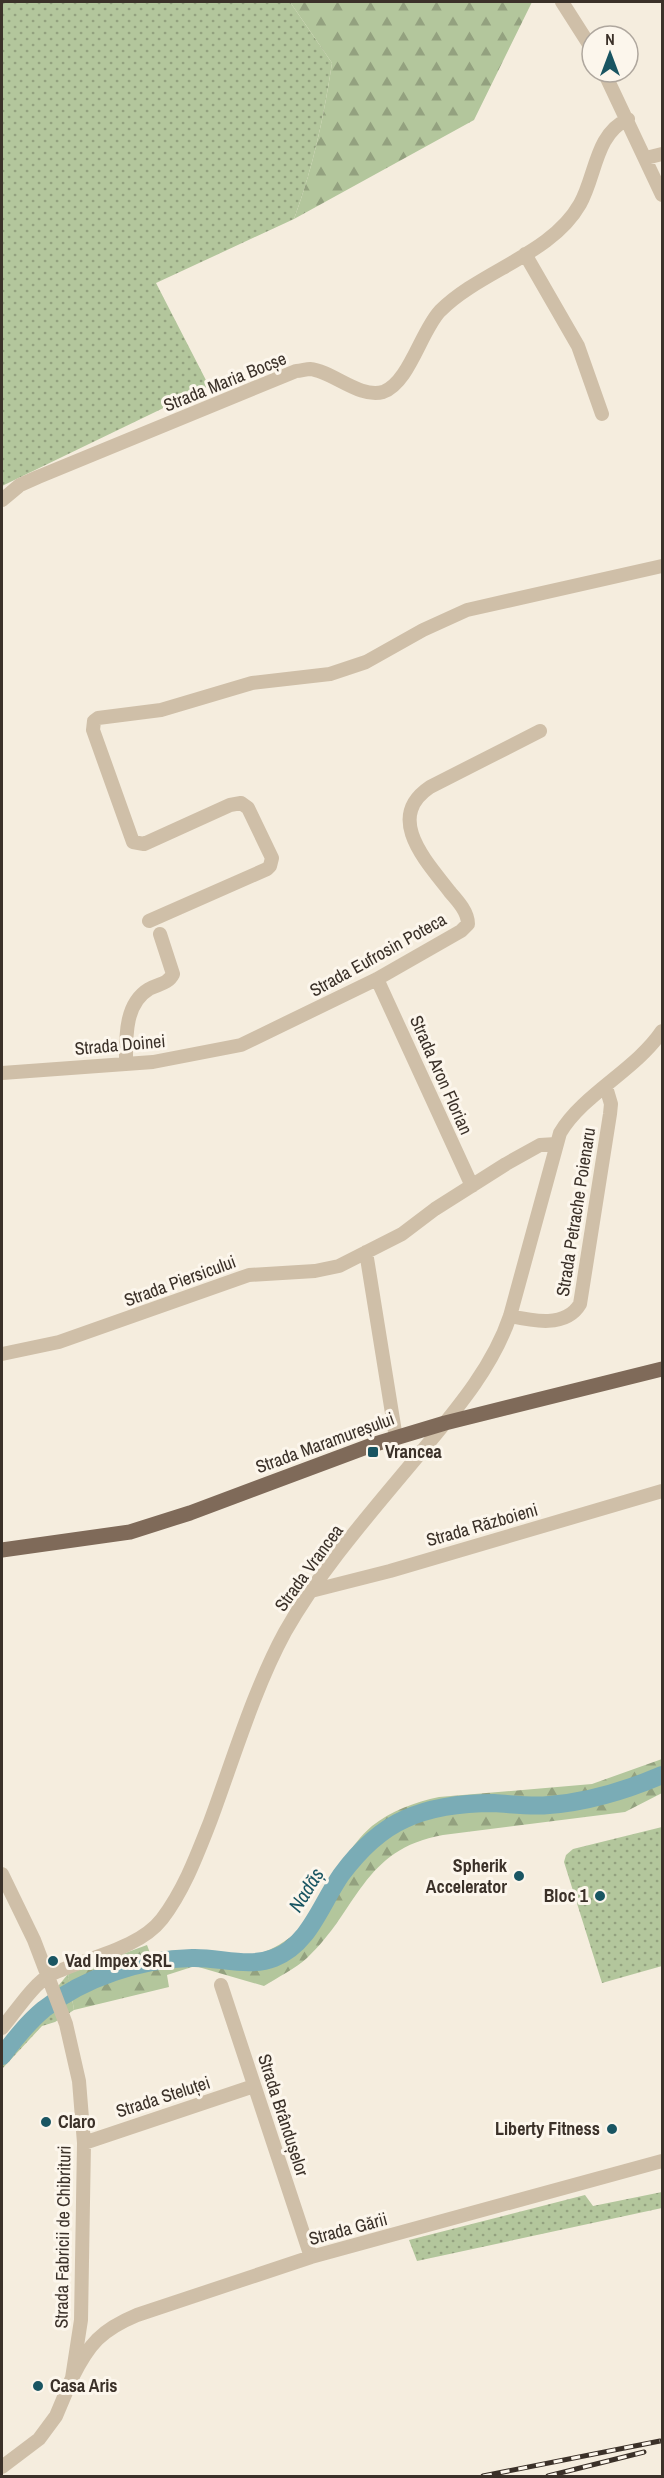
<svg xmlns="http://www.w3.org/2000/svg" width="664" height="2478" viewBox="0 0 664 2478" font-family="'Archivo Narrow',sans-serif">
	<defs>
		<pattern id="grass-dots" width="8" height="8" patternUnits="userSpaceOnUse" patternTransform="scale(1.5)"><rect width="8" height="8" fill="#b3c69c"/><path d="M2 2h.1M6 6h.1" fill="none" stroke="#93a17f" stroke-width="1.8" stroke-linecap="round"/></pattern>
		<pattern id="forest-firs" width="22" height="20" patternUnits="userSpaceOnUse" patternTransform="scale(1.5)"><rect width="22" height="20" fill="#b3c69c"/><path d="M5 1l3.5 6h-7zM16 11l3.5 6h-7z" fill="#93a17f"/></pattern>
	</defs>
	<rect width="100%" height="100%" fill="#f5edde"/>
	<!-- grass -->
	<path fill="url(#grass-dots)" d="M2,2H290L332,63C324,116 313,168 294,219L156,283L209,386L2,486Z
		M662,1827V1966L602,1983L564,1862L566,1855L573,1849Z
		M68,1974L74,2010L55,2022L42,2026L2,2069V2044L45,2002Z
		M662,2192V2208L417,2261L409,2240L585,2195L593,2206Z"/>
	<!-- forest -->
	<path fill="url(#forest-firs)" d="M290,2H532L474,120L294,219C313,168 324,116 332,63Z
		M662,1759V1793L625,1812L443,1835C362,1849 358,1911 307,1958C295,1969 278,1977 264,1986L195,1966L167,1975L169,1987L74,2010L68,1974L147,1945L150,1953C171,1950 192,1950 214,1952C230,1953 248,1958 264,1952C325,1929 327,1865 372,1826C391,1811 415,1802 439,1797L592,1784Z"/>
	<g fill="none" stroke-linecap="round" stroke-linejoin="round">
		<!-- river -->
		<path stroke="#7aacb6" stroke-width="18" d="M2,2056C14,2040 27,2023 44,2009C85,1977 141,1959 192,1958C219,1957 248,1968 274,1958C309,1945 321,1904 341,1875C358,1852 378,1831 405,1819C431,1807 466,1803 494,1803C512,1804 531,1807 549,1805C587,1802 627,1790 662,1775"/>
		<!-- minor -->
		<path stroke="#cfbfa8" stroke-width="14" d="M562,2L592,49
			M604,72L662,195
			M646,158L662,154
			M525,254L578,346L602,414
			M2,500L20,485L38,477L296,371C301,371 306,369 310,369C332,371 360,399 383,392C409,383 421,331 440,311C481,270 551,255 580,204C596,176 595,134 628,119
			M149,921L267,869L270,866L272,858L248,808L241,803L230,805L144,844L133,842L93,730L94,721L98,718L161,710L252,683L330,674L366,662L423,630L467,610L662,566
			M377,979L472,1186
			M126,1064C126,1039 124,1004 149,989C158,984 168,984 173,974L160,934
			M2,1073L153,1062L241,1045L377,979L461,931L468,924C468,912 458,901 450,892C427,862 384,818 430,787L540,731
			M366,1252L396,1438
			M510,1316C533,1321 566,1328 580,1304L610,1114L611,1104L606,1087
			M2,1354L59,1342L249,1275L315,1271L339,1266L402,1234L435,1209L506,1164L540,1145L556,1144
			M311,1591L390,1571L662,1491
			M2,1874L34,1940L66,2024L79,2081L84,2143L81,2320L72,2378L56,2416L39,2439L2,2467
			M221,1985L311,2257
			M2,2028C14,2014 34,1983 50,1975C84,1958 138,1950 162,1919C184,1890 197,1855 210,1822C233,1760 254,1689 285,1632C322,1567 374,1509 422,1451C456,1410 493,1367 510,1316L560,1133C583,1094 636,1070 662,1031
			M84,2143L254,2086
			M72,2378C89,2344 101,2330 137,2315L311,2257L662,2161"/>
		<!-- major -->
		<path stroke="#7f6a59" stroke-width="15" d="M2,1550L130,1532L190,1513L372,1445L445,1423L662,1369"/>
		<!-- rail casing -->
		<g stroke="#3b3129" stroke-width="5">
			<path id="rail" d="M483,2476L660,2441
				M548,2476L644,2452"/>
		</g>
		<!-- rail -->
		<use href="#rail" stroke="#fcf6ec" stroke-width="3" stroke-dasharray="9" stroke-linecap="butt"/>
	</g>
	<!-- markers -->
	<g fill="#195562" stroke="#fcf6ec" stroke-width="2">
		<rect x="367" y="1446" width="12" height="12" rx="3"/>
		<circle cx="519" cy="1876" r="6"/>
		<circle cx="600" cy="1896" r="6"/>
		<circle cx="53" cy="1961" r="6"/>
		<circle cx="46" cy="2122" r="6"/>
		<circle cx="612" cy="2129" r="6"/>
		<circle cx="38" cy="2386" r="6"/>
	</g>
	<g text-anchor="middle" stroke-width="6" stroke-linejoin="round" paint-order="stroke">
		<!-- street labels -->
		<g font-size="18" fill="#3b3129" stroke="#fcf6ec">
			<text transform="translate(225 382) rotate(-22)" y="6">Strada Maria Bocșe</text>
			<text transform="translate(378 955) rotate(-29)" y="6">Strada Eufrosin Poteca</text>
			<text transform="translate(120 1045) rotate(-5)" y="6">Strada Doinei</text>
			<text transform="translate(441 1075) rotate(66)" y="6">Strada Aron Florian</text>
			<text transform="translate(576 1212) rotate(-81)" y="6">Strada Petrache Poienaru</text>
			<text transform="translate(180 1281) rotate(-20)" y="6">Strada Piersicului</text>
			<text transform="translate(325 1443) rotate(-20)" y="6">Strada Maramureșului</text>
			<text transform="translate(482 1525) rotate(-16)" y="6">Strada Războieni</text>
			<text transform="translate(309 1568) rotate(-54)" y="6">Strada Vrancea</text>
			<text transform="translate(163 2097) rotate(-18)" y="6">Strada Steluței</text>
			<text transform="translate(283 2115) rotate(72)" y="6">Strada Brândușelor</text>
			<text transform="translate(348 2229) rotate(-15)" y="6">Strada Gării</text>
			<text transform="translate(63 2237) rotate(-89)" y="6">Strada Fabricii de Chibrituri</text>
		</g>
		<!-- poi labels -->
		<g font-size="18" font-weight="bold" fill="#3b3129" stroke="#fcf6ec" text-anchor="start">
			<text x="385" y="1458">Vrancea</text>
			<text x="507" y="1872" text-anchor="end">Spherik<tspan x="507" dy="21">Accelerator</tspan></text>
			<text x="588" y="1902" text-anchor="end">Bloc 1</text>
			<text x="65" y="1967">Vad Impex SRL</text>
			<text x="58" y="2128">Claro</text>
			<text x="600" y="2135" text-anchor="end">Liberty Fitness</text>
			<text x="50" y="2392">Casa Aris</text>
		</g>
		<!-- water labels -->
		<g font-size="20" font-style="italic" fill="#195562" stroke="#fcf6ec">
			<text transform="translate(306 1890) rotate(-58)" y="7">Nadăș</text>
		</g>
	</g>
	<!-- border -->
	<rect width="664" height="2478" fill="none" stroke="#3b3129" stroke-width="6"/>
	<!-- north arrow -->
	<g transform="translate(610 54)"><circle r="28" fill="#fcf6ec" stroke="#afa79e" stroke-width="1.5"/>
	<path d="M0-4.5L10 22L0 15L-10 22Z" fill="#195562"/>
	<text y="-9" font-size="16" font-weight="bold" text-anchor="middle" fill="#3b3129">N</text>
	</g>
</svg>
